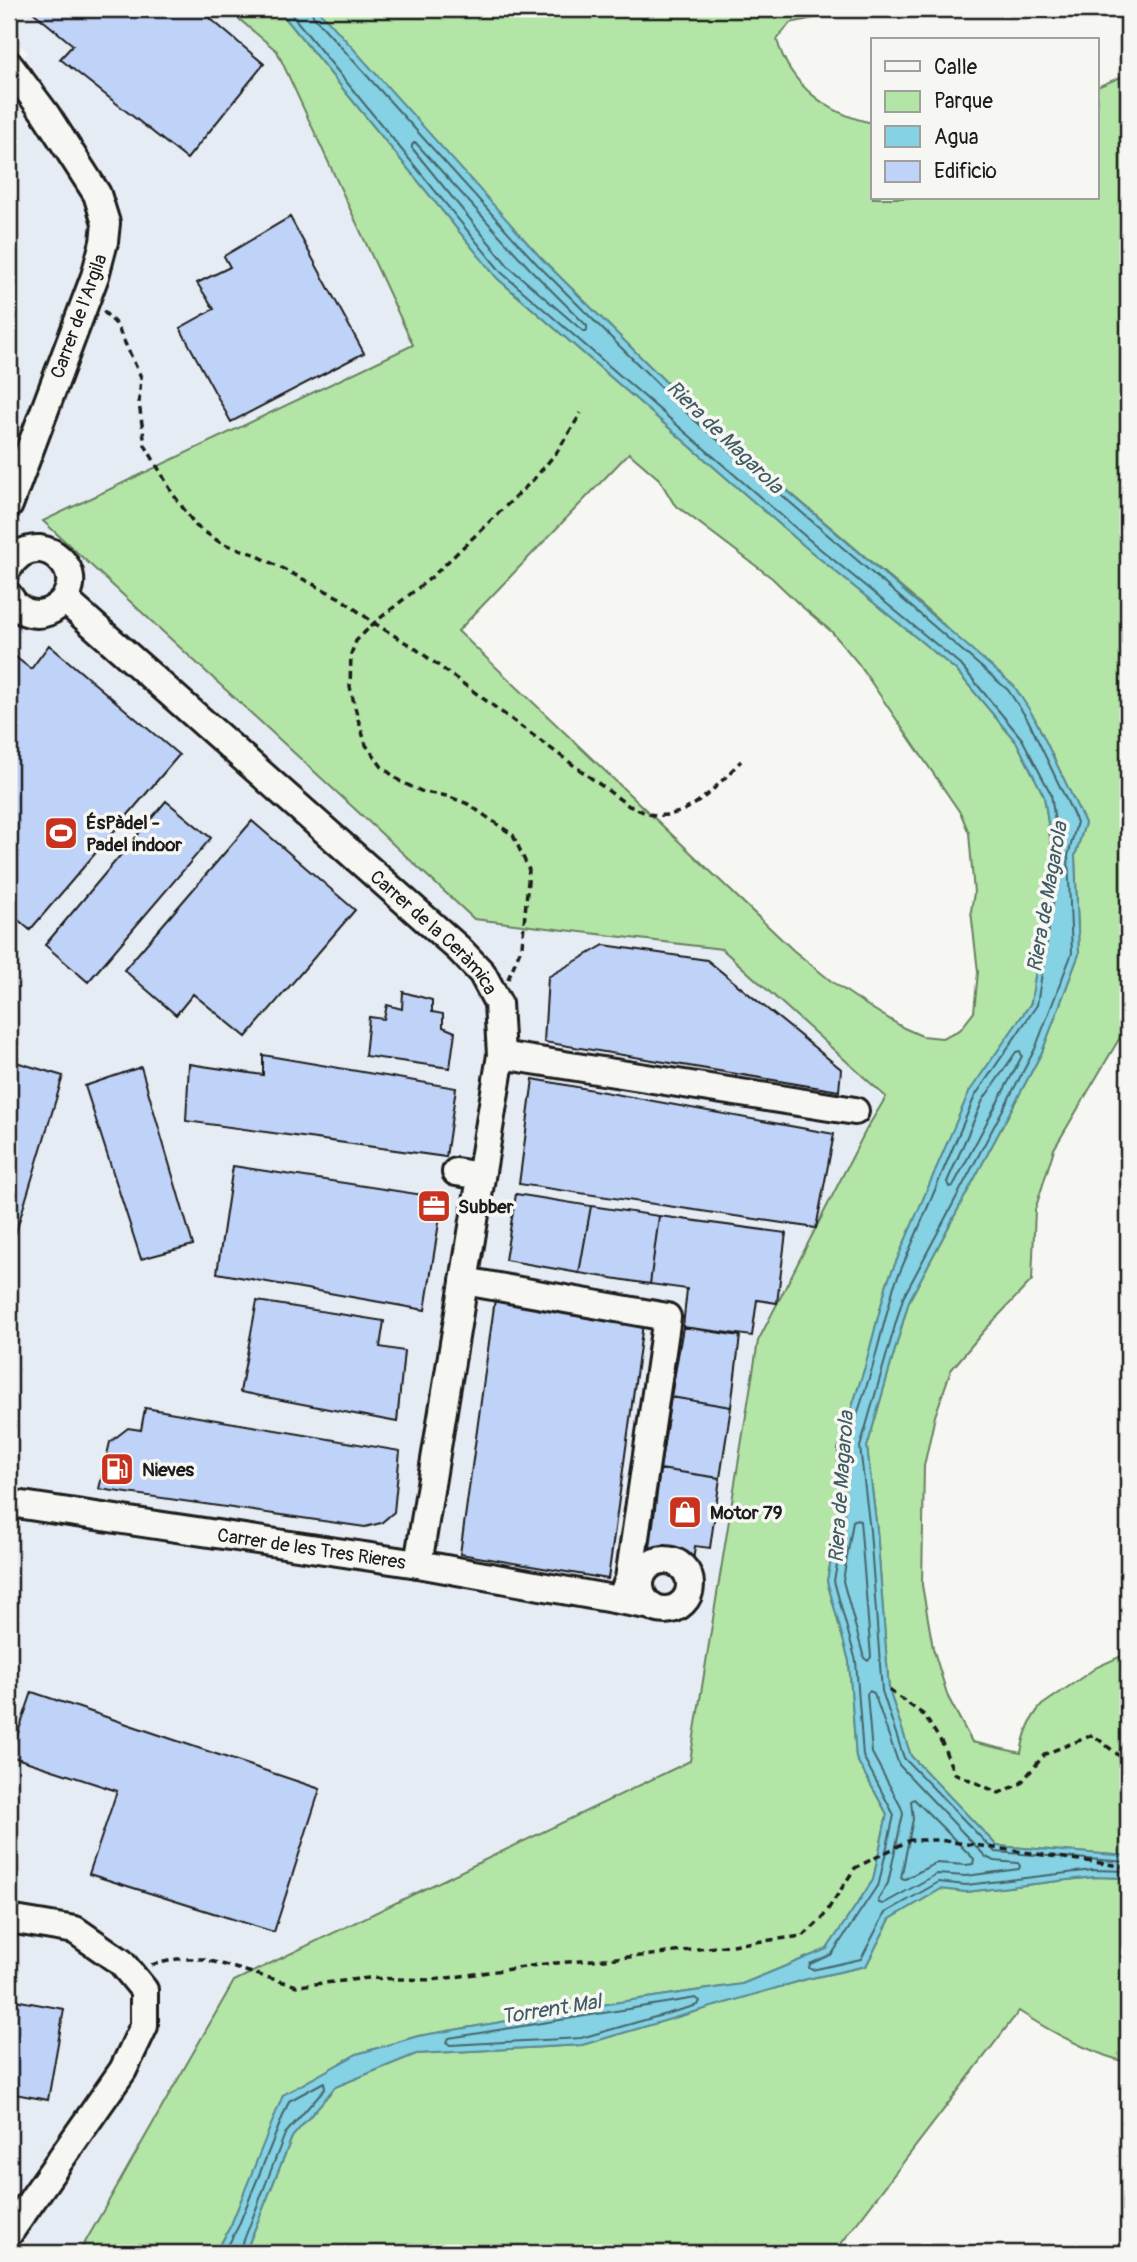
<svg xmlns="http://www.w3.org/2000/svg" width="1137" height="2262" viewBox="0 0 1137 2262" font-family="Pangolin,sans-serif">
	<rect width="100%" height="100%" fill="#f6f6f2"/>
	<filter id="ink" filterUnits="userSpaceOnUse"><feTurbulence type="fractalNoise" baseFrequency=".0143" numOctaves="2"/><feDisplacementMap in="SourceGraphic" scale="14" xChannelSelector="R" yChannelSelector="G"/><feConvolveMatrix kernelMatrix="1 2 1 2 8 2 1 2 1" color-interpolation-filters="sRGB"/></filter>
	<g filter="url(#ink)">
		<!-- built -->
		<path fill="#e6ecf4" d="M9,9H227L277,51L414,345L43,521L474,919L722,949L886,1097L866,1130L758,1341L690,1762L235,1981L79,2253H9V75L28,52L9,38Z"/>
		<!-- green -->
		<path fill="#b3e5a6" stroke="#688061" stroke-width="2" fill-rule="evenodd" d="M227,9H278L497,278L808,549L956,670L1017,743L1044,796L1053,857L1031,1003L969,1093L887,1283L865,1367L838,1450L837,1528L827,1581L849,1661L856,1758L887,1814L873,1880L827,1949L742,1984L626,2001L418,2036L357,2054L284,2095L231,2225L216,2253H79L234,1981L690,1761L758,1341L866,1130L886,1097L722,949L474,919L43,521L413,345L277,51ZM629,453L659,479L674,504L772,578L800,605L832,632L858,663L961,814L969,833L974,893L971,911L978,972L974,1012L960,1030L942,1038L922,1036L904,1028L868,1006L831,981L793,950L458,631Z
			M315,9H857L790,23L777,40C790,85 827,114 873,123V198H1097V87L1128,74V1024L1054,1149L1035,1210L1032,1280L983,1332L951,1370L935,1416L924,1466L922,1585L933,1648L948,1697L972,1742L1021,1753C1024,1734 1030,1718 1042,1705L1097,1667L1128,1653V1856L997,1846L911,1756L889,1690L877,1530L867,1447L909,1301L1042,1052L1079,954L1075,856L1085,823L1034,717L938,619L697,413L541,258Z
			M1094,1877L1128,1878V2063C1089,2052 1052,2033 1019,2011L834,2253H245L292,2137L335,2087L416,2054L582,2045L807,1979L866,1966L890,1919L941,1889L966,1892Z"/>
		<!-- water -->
		<path fill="#84d2e3" stroke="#5a8993" stroke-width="2" d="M278,9H315L325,17L541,258L697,413L1014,686L1034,717L1085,823L1075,856L1079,954L1042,1052L909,1301L867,1447L877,1530L889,1690L911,1756L997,1846L1128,1856V1878L1093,1877L966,1892L941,1889L890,1919L866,1966L807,1979L582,2045L416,2054L335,2087L292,2137L245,2253H216L231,2225L283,2095L357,2054L418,2036L626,2001L742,1984L827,1949L873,1880L887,1814L856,1758L849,1661L827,1581L837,1528L838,1450L865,1367L887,1283L969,1092L1031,1003L1053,857L1044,796L1017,743L956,670L808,549L497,278Z"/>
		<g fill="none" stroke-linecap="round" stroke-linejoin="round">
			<!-- shore -->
			<path stroke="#46656c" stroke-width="2" d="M287,9L502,273L813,543L960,664L1022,739L1051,794L1060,858L1037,1005L975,1096L894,1286L872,1369L845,1452L844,1528L834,1581L856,1661L863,1756L894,1815L879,1883L832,1954L810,1964L809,1968L812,1970L861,1959L885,1913L939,1882L966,1885L1093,1870L1128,1871
				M312,9L313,16L536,263L692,418L1008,690L1028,720L1077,822L1068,856L1072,953L1035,1049L903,1298L860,1447L870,1531L882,1691L904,1758L995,1852L1128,1862
				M415,142L530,269L587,326V331H583L509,267L412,148V145Z
				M1020,1051L1022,1056L953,1186L949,1187L947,1182L983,1100L1016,1052Z
				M857,1519L860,1521L861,1532L871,1657L868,1661L864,1658L843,1581L853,1521Z
				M869,1691L874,1693L899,1765L986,1857L994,1861L1018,1863L1020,1866L1019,1869L966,1876L937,1874L883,1904L879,1903L878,1900L888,1883L903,1814L901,1807L872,1753L867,1694Z
				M914,1799L974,1859L973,1864L966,1865L936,1863L905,1879L901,1878L913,1819L911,1801Z
				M696,1998L700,2001L698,2005L581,2038L450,2045L446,2042L449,2038Z
				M224,2253L238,2227L289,2101L324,2082L325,2088L285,2134L239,2253"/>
		</g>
		<!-- building -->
		<path fill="#bfd3f8" stroke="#1c1c1c" stroke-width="2" d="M38,9H199L264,64L187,159L60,59L73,45L34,13Z
			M290,217L364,353L231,422L180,328L214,309L197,283L230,267L224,256Z
			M49,645L179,755L30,930L9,912V652L31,669Z
			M166,801L211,838L88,982L45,945Z
			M252,821L355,910L246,1037L193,994L176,1015L124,970Z
			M604,945L707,960L841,1069L839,1091L544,1042L548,977Z
			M403,992L432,1000V1012L443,1014V1027L455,1032L450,1068L365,1056L369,1017L384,1019L387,1005L402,1009Z
			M263,1055L456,1088L446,1157L186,1121L189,1064L263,1075Z
			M9,1060L63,1076L9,1255Z
			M141,1067L193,1245L141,1259L85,1086Z
			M533,1079L834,1134L816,1228L519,1184Z
			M233,1166L443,1198L425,1310L217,1273Z
			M516,1194L591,1206L579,1273L505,1260Z
			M591,1206L659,1216L650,1284L579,1273Z
			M659,1216L786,1233L777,1303L757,1300L752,1336L683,1327L687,1289L650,1284Z
			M495,1299L643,1324L608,1579L460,1554Z
			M257,1301L384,1321L380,1347L404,1351L397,1422L240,1392Z
			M683,1327L740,1336L731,1407L671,1397Z
			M671,1397L731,1407L720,1478L660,1469Z
			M145,1408L400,1451L394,1512L381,1523L365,1527L99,1489L110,1442L128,1428L141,1430Z
			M660,1469L720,1478L710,1548L695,1546L693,1562L649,1556Z
			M32,1692L320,1789L274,1932L89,1874L117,1791L10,1756Z
			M9,1999L64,2009L48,2100L9,2093Z"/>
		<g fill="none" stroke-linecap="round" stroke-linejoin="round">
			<!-- minor casing -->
			<g stroke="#1c1c1c" stroke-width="32">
				<g id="minor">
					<path d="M9,65L45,113L97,194L106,223L104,242L95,276L9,505"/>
					<path d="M9,567C16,555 26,548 40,549C47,550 54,553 59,558C95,591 35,641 9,596"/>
					<path id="s1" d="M65,600L458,948L482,973L498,1003L501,1055L418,1564"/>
					<path d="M501,1055L855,1111"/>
					<path d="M456,1172L481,1176"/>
					<path d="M464,1281L667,1317L629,1579L624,1591"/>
					<path id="s2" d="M9,1503L418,1564L652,1606"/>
					<circle cx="665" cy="1585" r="25"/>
					<path d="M9,1919L75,1930L121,1962L144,1990V2026L123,2070L9,2233"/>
				</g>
			</g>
			<!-- path -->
			<path stroke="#1c1c1c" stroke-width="3.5" stroke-dasharray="7 5" stroke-linecap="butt" d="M103,311L116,324L141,377L139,403L145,445L173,494L196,526L221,543L254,554L340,598L374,623L416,649L629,806C635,808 642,812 649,814C688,823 717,785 741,761
				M508,979L522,946L529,870L513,835L468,804L447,796L423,792L401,782L382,767L366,745L358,719L350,687L351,654L356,641L374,623L433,576L533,480L557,452L581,413
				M889,1690L924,1715L942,1743L954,1773L999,1793L1020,1784L1045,1754L1093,1735L1126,1761L1128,1766
				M151,1965L177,1959H204L297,1986L369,1978L433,1980L545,1964L651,1955L803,1936L821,1920L855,1868L910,1840H939L1128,1867"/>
			<!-- minor -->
			<use href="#minor" stroke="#f6f6f2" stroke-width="26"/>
		</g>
	</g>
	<!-- icons -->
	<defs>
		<g id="stadium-square" transform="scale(1.75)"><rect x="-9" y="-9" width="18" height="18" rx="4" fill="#c8321e" stroke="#f6f6f2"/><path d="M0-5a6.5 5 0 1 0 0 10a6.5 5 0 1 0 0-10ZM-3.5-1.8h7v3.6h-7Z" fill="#fff"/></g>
		<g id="office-square" transform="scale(1.75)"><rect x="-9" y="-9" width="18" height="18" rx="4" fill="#c8321e" stroke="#f6f6f2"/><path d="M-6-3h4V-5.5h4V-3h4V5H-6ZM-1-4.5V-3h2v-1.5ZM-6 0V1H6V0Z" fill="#fff"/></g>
		<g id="fuel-square" transform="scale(1.75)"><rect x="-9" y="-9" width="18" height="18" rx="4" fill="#c8321e" stroke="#f6f6f2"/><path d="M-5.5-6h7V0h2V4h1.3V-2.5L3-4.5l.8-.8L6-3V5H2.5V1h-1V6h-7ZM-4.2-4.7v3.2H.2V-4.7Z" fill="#fff"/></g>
		<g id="shop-square" transform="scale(1.75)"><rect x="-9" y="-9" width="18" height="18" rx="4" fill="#c8321e" stroke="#f6f6f2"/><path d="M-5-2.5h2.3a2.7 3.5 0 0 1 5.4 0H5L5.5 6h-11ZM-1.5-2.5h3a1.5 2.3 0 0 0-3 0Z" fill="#fff"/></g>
	</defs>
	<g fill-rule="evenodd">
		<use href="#stadium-square" x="61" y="833"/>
		<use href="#office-square" x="434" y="1206"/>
		<use href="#fuel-square" x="117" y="1469"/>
		<use href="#shop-square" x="685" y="1512"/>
	</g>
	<g text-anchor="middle" stroke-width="7" stroke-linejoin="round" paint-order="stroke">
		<!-- street labels -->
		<g font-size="19" fill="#1c1c1c" stroke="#f6f6f2">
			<text transform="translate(78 316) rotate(-70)" y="7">Carrer de l'Argila</text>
			<text dy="7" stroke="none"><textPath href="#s1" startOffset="497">Carrer de la Ceràmica</textPath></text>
			<text dy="7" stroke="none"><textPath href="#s2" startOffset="306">Carrer de les Tres Rieres</textPath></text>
		</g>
		<!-- poi labels -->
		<g font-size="19" font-weight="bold" fill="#1c1c1c" stroke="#f6f6f2" text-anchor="start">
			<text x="86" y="829">ÉsPàdel -<tspan x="86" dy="22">Padel indoor</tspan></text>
			<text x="458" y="1213">Subber</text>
			<text x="142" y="1476">Nieves</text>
			<text x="710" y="1519">Motor 79</text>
		</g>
		<!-- water labels -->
		<g font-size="21" font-style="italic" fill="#405c62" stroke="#f6f6f2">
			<text transform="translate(725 437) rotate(44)" y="7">Riera de Magarola</text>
			<text transform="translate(1047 897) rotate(-80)" y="7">Riera de Magarola</text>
			<text transform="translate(841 1487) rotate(-86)" y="7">Riera de Magarola</text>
			<text transform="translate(551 2009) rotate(-9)" y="7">Torrent Mal</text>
		</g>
	</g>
	<!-- margin -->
	<rect width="1137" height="2262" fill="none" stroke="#f6f6f2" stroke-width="35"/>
	<rect x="18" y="18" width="1102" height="2227" fill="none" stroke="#1c1c1c" stroke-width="2.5" filter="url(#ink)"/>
	<!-- legend -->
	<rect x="871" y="38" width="228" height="161" fill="#f6f6f2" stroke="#9f9f9c" stroke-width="2"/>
	<rect x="885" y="61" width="35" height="10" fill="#f6f6f2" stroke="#9f9f9c" stroke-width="2"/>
	<text x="934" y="74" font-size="21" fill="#1c1c1c">Calle</text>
	<rect x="885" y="91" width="35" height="21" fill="#b3e5a6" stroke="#9f9f9c" stroke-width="2"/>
	<text x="934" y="108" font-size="21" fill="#1c1c1c">Parque</text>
	<rect x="885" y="126" width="35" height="21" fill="#84d2e3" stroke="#9f9f9c" stroke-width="2"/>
	<text x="934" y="144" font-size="21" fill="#1c1c1c">Agua</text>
	<rect x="885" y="161" width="35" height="21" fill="#bfd3f8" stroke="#9f9f9c" stroke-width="2"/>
	<text x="934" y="178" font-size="21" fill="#1c1c1c">Edificio</text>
</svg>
